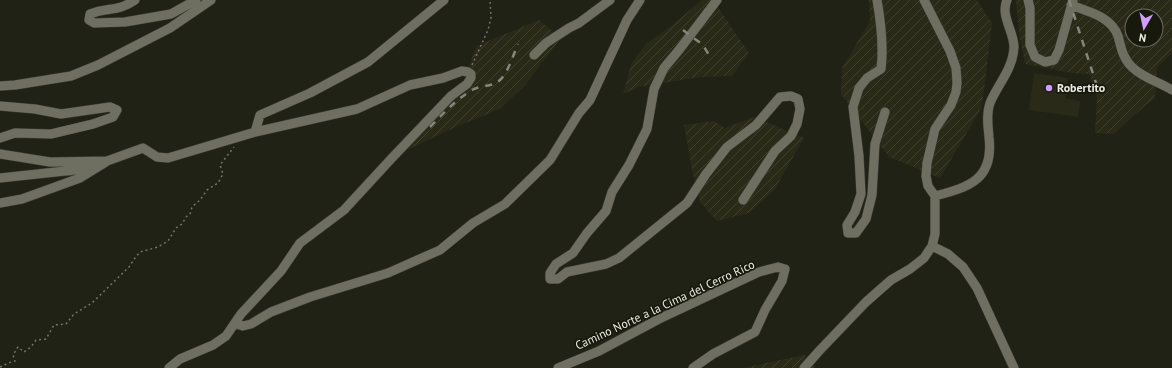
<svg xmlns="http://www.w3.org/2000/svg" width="1172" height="368" viewBox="0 0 1172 368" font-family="'PT Sans',sans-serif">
	<defs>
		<pattern id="industrial-furrows" width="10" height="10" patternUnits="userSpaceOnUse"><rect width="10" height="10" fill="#292a18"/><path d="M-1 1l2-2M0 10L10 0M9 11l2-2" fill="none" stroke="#3e3f2e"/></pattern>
	</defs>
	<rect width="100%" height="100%" fill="#212216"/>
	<!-- built -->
	<path fill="#292a18" d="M1034,73L1068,78L1065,98L1080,101L1078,117L1029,110Z"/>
	<!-- industrial -->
	<path fill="url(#industrial-furrows)" fill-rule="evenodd" d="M702,0H713L749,53L732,76L700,77L639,87L623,94L631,64L646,44L671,26Z
		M869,0H977L992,23L982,107L940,178L889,157L841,94L842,68L870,21Z
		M1016,0H1172V53L1157,67L1155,98L1134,115L1114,134L1095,133L1097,97L1089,74L1072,73L1025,64L1019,33ZM1132,16H1156V40H1132Z
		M539,20L561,38L525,85L500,109L458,126L407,150L420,134L453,100L474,84L476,76L469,66L476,46Z
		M754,117L804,138L775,189L749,213L717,221L700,202L692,170L684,125L714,121L725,128Z
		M805,355L815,368H742Z"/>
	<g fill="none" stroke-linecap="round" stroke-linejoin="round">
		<!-- minor casing -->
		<g stroke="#3c3c35" stroke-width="10">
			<path id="minor" d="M135,0C118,12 107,7 90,14L89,20L94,23L125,22L171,14L196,0
				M717,0L679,50L664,68L654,89L647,129L629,165L612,192L606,211L587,233L573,253L556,264L550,273V279H558L567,272L606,264L619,258L687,203L706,174L727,147L756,125L780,97L791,96L798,99L800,109L797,124L791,136L775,151L743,200
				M877,0C881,23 884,46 881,69L867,78L859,88L853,107L859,156L861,194L855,212L847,225L848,233H856L866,219L872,195L875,144L885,112
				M1028,0L1030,8V45L1035,57L1045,62L1054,60L1059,50L1073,0
				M1071,5C1088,12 1111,16 1118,36C1121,47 1123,59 1132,67C1143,78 1159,82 1172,90
				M534,55L546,43L569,28L579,23L610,0
				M0,86L15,85L71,76L98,65L170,28L211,0
				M0,106L35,109L61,114L110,107L117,110L113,117L93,124L51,134L15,133L0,138
				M255,132L260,115L310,93L368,62L444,0
				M0,154L50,162L107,161L143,148L157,157L168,158L255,132L357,109L410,85L443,78L462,71L468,72L471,74V78L467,84L451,96L391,159L344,210L300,243L281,271L241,314L226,336L213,345L180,359L169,368
				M0,178L93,168
				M935,196C970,187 994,179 989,137C988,126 986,114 990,103C998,84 1013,69 1014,47C1014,32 1000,15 1007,0
				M0,203L22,199L80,178L106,162
				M932,246L948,254L963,267L977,288L1014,368
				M235,323L243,326L251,324L271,312L310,297L388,273L440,250L473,223L505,204L550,160L579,113L590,100L627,20L640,0
				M558,368L599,351L659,319L759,272L778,267L785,269L782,281L765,310L755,332L713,354L693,368
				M804,368L820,350L866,302L891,280L910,269L924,258L932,246L935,234V196L928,186L926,176L927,163L935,129L951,105L956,92L957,83L956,68L950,51L924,0"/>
		</g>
		<!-- path -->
		<path stroke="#737369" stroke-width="1.5" stroke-dasharray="2 3" stroke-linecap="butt" d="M472,65L488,30L491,18L490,0
			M0,367C5,365 10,362 15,361L13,355L18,347L24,352L31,347L36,340L46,339L54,325L66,324L74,314L92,303L129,267L135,258L140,252L158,247L168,241L176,228L182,224L186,217L190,214L192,207L200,200L207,190L218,183L223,174L220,165L234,147"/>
		<!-- minor -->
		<use href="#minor" stroke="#6e6f61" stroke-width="9"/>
		<!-- rail -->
		<path stroke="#86867d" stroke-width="2.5" stroke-dasharray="7 7" stroke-linecap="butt" d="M1069,0L1096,83L1102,90
			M683,30L703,45L709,55
			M430,127C444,113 456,99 474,89C483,85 493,87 500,80C509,71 513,55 518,44"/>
	</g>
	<!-- markers -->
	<circle fill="#d19dfe" stroke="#18190d" stroke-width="1.5" cx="1049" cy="88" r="4"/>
	<g text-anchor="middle" stroke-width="3.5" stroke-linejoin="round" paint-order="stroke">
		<!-- poi labels -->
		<g font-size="12" font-weight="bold" fill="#ecece5" stroke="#18190d" text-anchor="start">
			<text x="1057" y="92">Robertito</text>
		</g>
		<!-- street labels -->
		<g font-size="12" fill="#ecece5" stroke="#18190d">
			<text transform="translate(665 305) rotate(-25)" y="4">Camino Norte a la Cima del Cerro Rico</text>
		</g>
	</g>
	<!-- north arrow -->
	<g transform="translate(1144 28) rotate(189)"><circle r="19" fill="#18190d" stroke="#6d6d63"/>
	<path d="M0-3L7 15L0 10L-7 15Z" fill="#d19dfe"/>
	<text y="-6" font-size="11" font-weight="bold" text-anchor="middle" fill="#ecece5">N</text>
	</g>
</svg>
